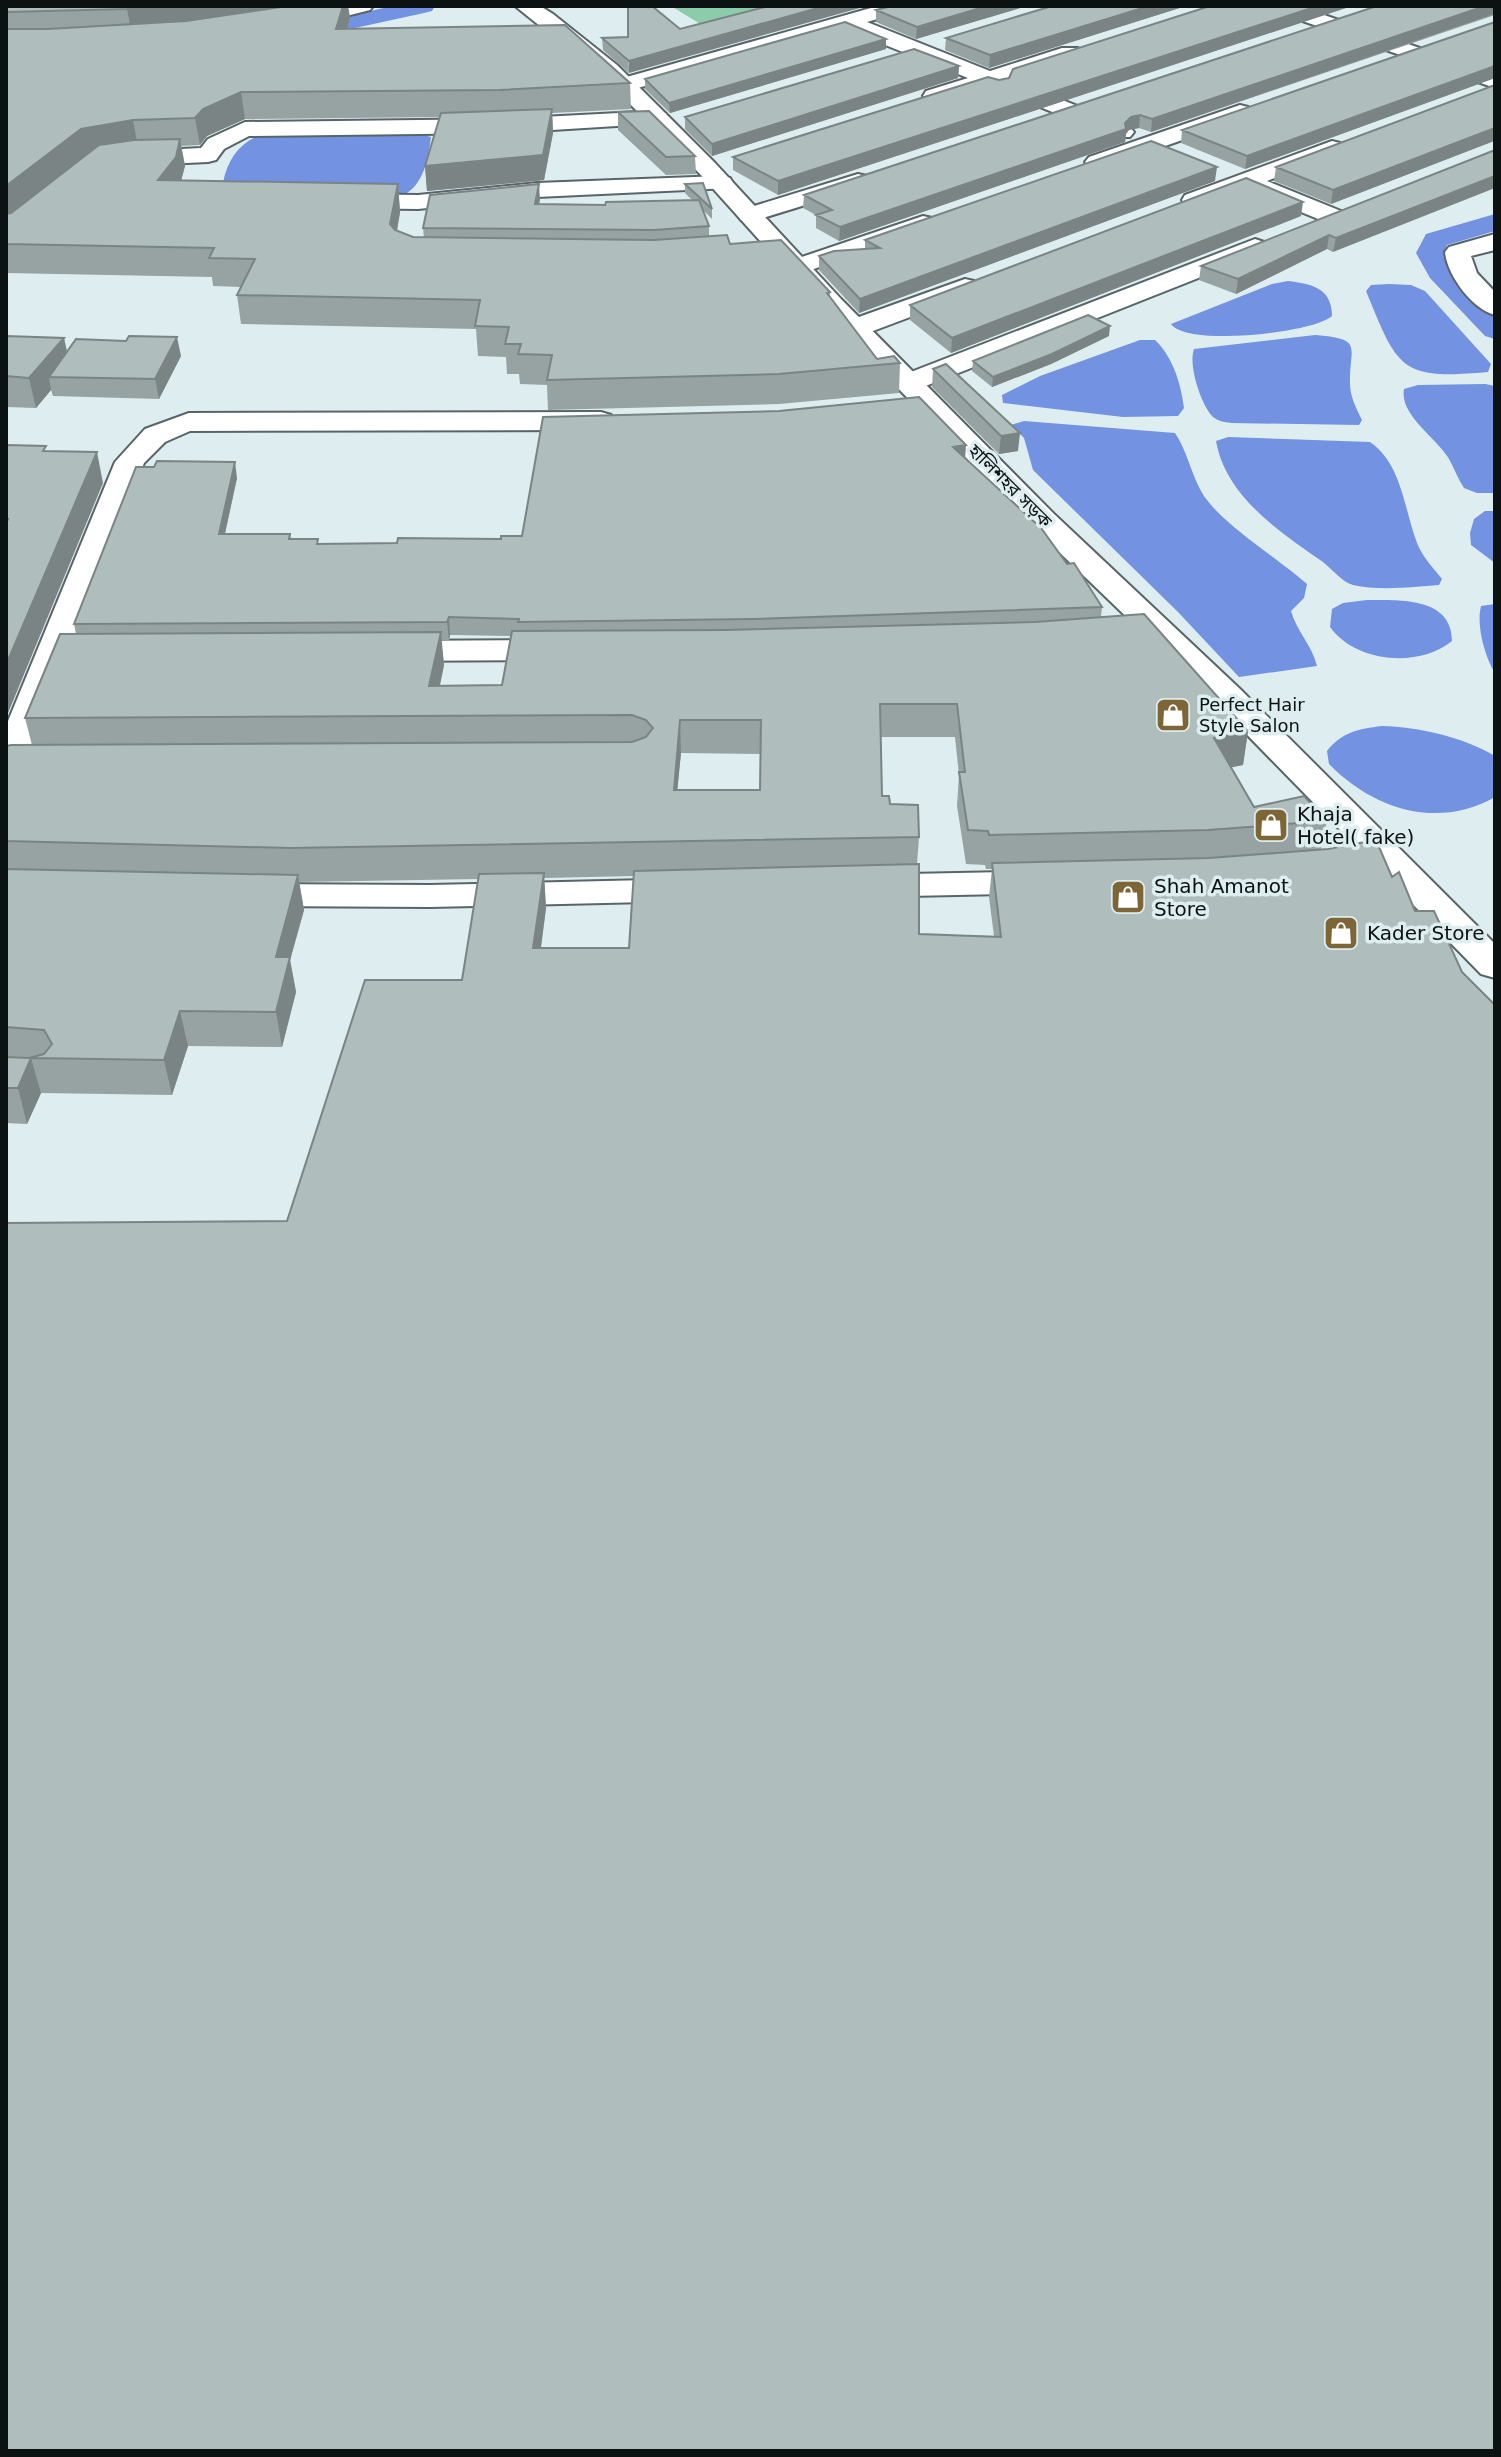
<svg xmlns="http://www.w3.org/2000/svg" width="1501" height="2457" viewBox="0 0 1501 2457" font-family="'DejaVu Sans','Noto Sans Bengali',sans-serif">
	<rect width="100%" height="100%" fill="#deedf0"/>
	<!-- green -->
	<path fill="#8bccab" d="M671,6H792L710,30Z"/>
	<!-- water -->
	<path fill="#7392e2" d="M269,132L418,133L431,137C428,160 424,185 402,196L223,183C228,156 243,139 269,132Z
		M1288,281C1312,284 1332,288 1332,316C1314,333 1186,347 1171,324L1272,284Z
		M1389,284L1411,285L1425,291L1491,364L1488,372C1400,380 1398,369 1366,291L1371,285Z
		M1315,335C1365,339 1349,346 1350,384C1350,396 1356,408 1362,420L1359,425L1231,423C1224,422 1218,421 1213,417C1201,405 1188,365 1194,349Z
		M1140,340H1155C1173,357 1181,384 1184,408L1178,416L1123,417L1003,403L1002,395L1040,376Z
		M1485,384L1495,386V493H1477L1464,488C1458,479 1454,468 1449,459C1437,438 1399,415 1404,389L1418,385Z
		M1024,421L1175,433C1189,454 1192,480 1207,500C1228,528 1280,560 1307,584L1304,598L1291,611C1297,632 1312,645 1317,666L1239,677L1178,612L1033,470L1024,438L1011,425Z
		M1228,437L1370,442C1402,464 1404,509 1417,543C1422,556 1433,568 1442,579L1439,585C1413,587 1379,591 1353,585C1342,582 1332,569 1323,562C1280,532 1226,497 1216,441Z
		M1485,511H1495V563L1471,545L1470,533L1474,519Z
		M1367,600C1400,600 1452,597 1452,641C1419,668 1356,663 1330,627L1332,609L1343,603Z
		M1495,604V673C1485,657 1476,625 1481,606Z
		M1382,726C1419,727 1463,737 1495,756V797C1437,830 1373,809 1329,764L1327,751C1342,732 1358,729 1382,726Z"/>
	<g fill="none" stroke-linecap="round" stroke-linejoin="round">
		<!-- canal -->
		<path fill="#7392e2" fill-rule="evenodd" d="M393,6H435L432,11L424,13L286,43L278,41L274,36L278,31Z
			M1495,214V231L1447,245L1444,253L1452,268L1495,313V339L1485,336L1430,278L1416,253L1426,234Z"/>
		<!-- street casing -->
		<g stroke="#586568" stroke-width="4">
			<path id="street" d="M338,6H373L370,10L291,30L280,24L284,20Z
				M878,6H911L908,10L867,22L990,71L1062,48H1078L1081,53L1078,58L1010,79L1130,127L1134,132L1130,137H1114L988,86L934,103L926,101L923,96L926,91L968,78L845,29L624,92L613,85L616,80Z
				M1268,6H1298L1495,74V88L1271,10Z
				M1240,105L1248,107L1251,112L1248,117L1105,167H1089L1085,162L1089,157Z
				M657,111L665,113L668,118L665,123L502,133L249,136L224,149L216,160L208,162L123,166L115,164L111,159L115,154L123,152L201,148L208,139L245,122L502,119Z
				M1332,141L1340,143L1344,148L1340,153L1267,181L1341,211L1344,216L1341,221H1323L1245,189L1194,207L1185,205L1182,200L1185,195Z
				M858,174L867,176L870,181L867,186L750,222L741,220L738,215L741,210Z
				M721,176L730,178L733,183L730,188L537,197L418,209L341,208L332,206L329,201L332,196L341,194L418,195L537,183Z
				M923,216L932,218L935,223L932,228L805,272H787L783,267L787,262Z
				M1495,234V250L1471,256L1477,273L1495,292V315C1472,309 1447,275 1445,252L1449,247Z
				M1255,239L1264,242L1268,247L1264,252L918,389L908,391L898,389L894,383L898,377Z
				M965,279L974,281L978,287L974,293L865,334H845L842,328L845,322Z
				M601,412L611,415L615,421L611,427L601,430L190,431L165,442L144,463L24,769L18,776L6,780V726L115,462L145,429L189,413Z
				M567,640L579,643L584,650L579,657L567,660L383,661L371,658L366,651L371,644L383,641Z
				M1051,871L1064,874L1070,882L1064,890L1051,893L860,897L847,894L841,886L847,878L860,875Z
				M691,879L704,882L710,890L704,898L691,901L430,907L240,906L227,903L221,895L227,887L240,884L430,885Z"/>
		</g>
		<!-- secondary casing -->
		<g stroke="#586568" stroke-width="4">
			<path id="secondary" d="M515,6H540L553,14L617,65L715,163L841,299L1054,514L1240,689L1495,944V978L1481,974L1216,703L1032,526L823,311L699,173L601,75Z"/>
		</g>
		<!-- street -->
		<use href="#street" fill="#fff" fill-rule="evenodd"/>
		<!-- secondary -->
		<use href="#secondary" fill="#fff" fill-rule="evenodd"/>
	</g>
	<!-- wall -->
	<path fill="#96a3a2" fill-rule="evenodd" d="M6,6H348L350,18L346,29L630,83L631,109L552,113L553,133L544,180L427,191L425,166L440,117L245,119L207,136L200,145L181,146L185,166L181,180L398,184L400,212L397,231L413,237L424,238L423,228L539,184V204L605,205L692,200L685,193V184L712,209V219L703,210L709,226V236L730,244L830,292V297L877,359L900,363L899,393L779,404L548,410L547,385L520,384L519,374H507L506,357L478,356L476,329L241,324L237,295L241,287L213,286L212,277L6,273Z
		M892,6H1027L916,39L876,22V10Z
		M1052,6H1186L989,68L945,50L946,38Z
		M1210,6H1352L778,195L733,170V157L1009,78Z
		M1495,6V15L1151,132L1139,128L1129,130L1126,134L1125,142L839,241L816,228V215L803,208L804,195Z
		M1495,22V78L1245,169L1181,143L1182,130Z
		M628,37L629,73L603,50L602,38Z
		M886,49L670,113L645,89V79Z
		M959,66L958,78L712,156L685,129V117Z
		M1495,87V142L1494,141L1331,204L1274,181L1276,167Z
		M618,112L695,156L696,174L666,175L618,130Z
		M1495,150L1333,252L1327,249L1236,294L1199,280L1201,266Z
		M1215,181L859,313L819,270V256L865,249V240Z
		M1301,216L951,353L910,320V305Z
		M6,336L64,338L67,351L181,356L159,399L53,396L51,390L36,408L6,407Z
		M1109,336L1051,364L992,387L972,371L973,361Z
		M933,369L1018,451L999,454L932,387Z
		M965,458L1067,564L1102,607L1101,617L1248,731L1243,765L1231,767L1254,807L1327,821L1321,849L1392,877L1415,911L1462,972L287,1221L462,980L479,879L299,882L304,910L290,960L296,992L282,1047L188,1046L172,1095L41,1093L27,1124L6,1123V746L32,745L25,718L76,634L74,624L237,478L225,534H290L291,539L319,544L397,543L501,539L522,536ZM450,635L512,636L502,685L440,686L444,665L441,640H449ZM881,737H955L959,775L957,806L966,864L985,865L986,869H992L989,897L994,936L919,934L917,864L919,837L882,796ZM681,753L761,754L760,790H677ZM634,876L629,948H541L546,908L544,878Z"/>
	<!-- shaded-wall -->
	<path fill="#7a8484" d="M158,6H323L132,34L127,9Z
		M343,6H348L350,18L339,55L336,29Z
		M825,6H867L629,73V61Z
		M987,6H1027L916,39L917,27Z
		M1149,6H1186L989,68L990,55Z
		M1318,6H1352L778,195V181Z
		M1485,6H1495L1494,14L1151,132L1152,119Z
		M886,39V49L670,113L669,103Z
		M959,66L958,78L712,156V144Z
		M1495,66V78L1245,169L1247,156Z
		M241,92L245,119L207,136L200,145L195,118L203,109Z
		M552,109L553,133L544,180L427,191L425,166Z
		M1140,115L1139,128L1129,130L1126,134L1125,142L839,241L840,227L1125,123L1131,117Z
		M133,120L138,147L6,218V186L81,129Z
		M1495,128L1494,141L1331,204L1333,190Z
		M180,139L185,166L180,185L158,180Z
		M1217,167L1215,181L859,313L860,299Z
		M1495,176V188L1333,252L1336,238Z
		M398,184L400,212L393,253L390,224Z
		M539,184L540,200L536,220L535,204Z
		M1303,202L1301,216L951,353L952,338Z
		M1329,235L1327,249L1236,294L1238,279Z
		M1110,326L1109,336L1051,364L992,387L993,377Z
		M177,337L181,356L159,399L155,379Z
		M64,338L70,368L49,377L51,390L36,408L29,378Z
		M1020,433L1018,451L999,454L1001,436Z
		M966,445L965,461L953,447Z
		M97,452L103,483L6,718V665Z
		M235,462L237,478L221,551L219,534Z
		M449,617L450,635L449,640L447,622Z
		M441,632L444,665L433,716L429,686Z
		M680,720L681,753L674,824V790Z
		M1248,731L1243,765L1209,772L1214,738Z
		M544,873L546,908L536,983L533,948Z
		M298,875L304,910L290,960L296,992L282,1047L276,1012V957Z
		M180,1011L188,1046L172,1095L164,1060Z
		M31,1058L41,1093L27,1124L18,1088Z"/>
	<!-- building -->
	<path fill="#afbdbc" stroke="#7a8484" stroke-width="2" fill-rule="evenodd" d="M6,6H158L127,9L6,12Z
		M288,6H343L336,29L565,25L630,83L500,90L241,92L203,109L195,118L133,120L81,129L6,186V29H48L186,21Z
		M628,6H652L680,29L769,6H825L629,61L602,38L628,37Z
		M892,6H987L917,27L876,10Z
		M1052,6H1149L990,55L946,38Z
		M1210,6H1318L778,181L733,157L988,77L999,80L1009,78L1013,69Z
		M1377,6H1485L1152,119L1140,115L1131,117L1125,123L1126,129L840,227L816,215L832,210L804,195Z
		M845,22L886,39L669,103L645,79Z
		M1495,22V66L1247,156L1182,130Z
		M914,49L959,66L712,144L685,117Z
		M1492,86L1495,87V128L1333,190L1276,167Z
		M552,109L543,155L425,166L441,113Z
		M649,111L695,156L666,157L618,112Z
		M180,139L176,157L158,180L398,184L390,224L395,230L413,237L654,240L727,235L730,244L781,240L830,292L827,293L877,359L894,356L900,363L779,374L547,380L552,355L518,354L521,344H505L509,327L475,326L480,300L237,295L255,259L209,258L214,248L6,244V214L11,213L99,145L134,140Z
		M1151,141L1217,167L860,299L819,256L834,251L880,248L865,240Z
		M1495,150V176L1336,238L1329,235L1238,279L1201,266Z
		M1246,178L1303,202L952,338L910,305Z
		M703,183L712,209L685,184Z
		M539,184L535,204L605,205L606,202L699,200L709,226L654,230L423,228L430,195Z
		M1088,315L1110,326L1052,354L993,377L973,361Z
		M6,336L64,338L29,378L6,376Z
		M129,336L177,337L155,379L49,377L76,339L126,341Z
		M946,364L1020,433L1001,436L933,369Z
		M919,397L966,445L953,447L1041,528L1067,564L1074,563L1102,607L754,619L518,622L519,619L449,617L447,622L74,624L136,467H154L157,461L235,462L219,534H290L289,539H318L317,544L397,543L398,538L501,539V536H522L543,417L779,411Z
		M6,445L46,446L43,451L97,452L6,665V523L8,519H6Z
		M1144,614L1248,731L1214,738L1254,807L1304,796L1327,821L1208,830L989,835L988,831L968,830L959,772H965L957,704H880L882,796H889L890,804L918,805L919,837L290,848L6,841V746L11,745L632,742L646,737L653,728L646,720L632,715L25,718L60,634L441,632L429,686L502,685L512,631L724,630L1035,622ZM680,720H761L760,790H674Z
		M1376,840L1392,877L1399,872L1415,911H1434L1462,972L1495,1005V2451H6V1223L287,1221L365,980H462L479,874L544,873L533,948H629L634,871L919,864V934L1001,937L992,863L1209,858L1328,849Z
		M6,869L298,875L276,957H290L276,1012L180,1011L164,1060L31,1058L18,1088H6V1057L29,1058L44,1054L52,1044L44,1030L6,1027Z"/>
	<!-- icons -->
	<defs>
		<g id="shop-square" transform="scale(1.8)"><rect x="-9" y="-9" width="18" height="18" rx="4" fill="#7d6535" stroke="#deedf0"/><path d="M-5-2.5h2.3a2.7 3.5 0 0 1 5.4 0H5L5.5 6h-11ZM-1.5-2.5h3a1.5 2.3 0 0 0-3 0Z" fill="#fff"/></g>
	</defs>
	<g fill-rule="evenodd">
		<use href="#shop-square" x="1173" y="715"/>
		<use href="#shop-square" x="1271" y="825"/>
		<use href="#shop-square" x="1128" y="897"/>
		<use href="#shop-square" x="1341" y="933"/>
	</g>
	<g text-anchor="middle" stroke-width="7" stroke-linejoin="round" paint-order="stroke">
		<!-- far-street labels -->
		<g font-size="18" fill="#0c1112" stroke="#deedf0">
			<text transform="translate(1010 486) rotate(45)" y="6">হালিশহর সড়ক</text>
		</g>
		<!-- far-poi labels -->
		<g font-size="18" fill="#0c1112" stroke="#deedf0" text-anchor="start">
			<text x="1199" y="711">Perfect Hair<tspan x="1199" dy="21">Style Salon</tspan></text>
		</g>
		<!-- poi labels -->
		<g font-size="20" fill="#0c1112" stroke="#deedf0" text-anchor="start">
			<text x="1297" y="821">Khaja<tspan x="1297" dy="23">Hotel( fake)</tspan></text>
			<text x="1154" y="893">Shah Amanot<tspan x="1154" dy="23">Store</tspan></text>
			<text x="1367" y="940">Kader Store</text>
		</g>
	</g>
	<!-- border -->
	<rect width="1501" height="2457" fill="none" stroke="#0c1112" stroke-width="16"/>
</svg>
